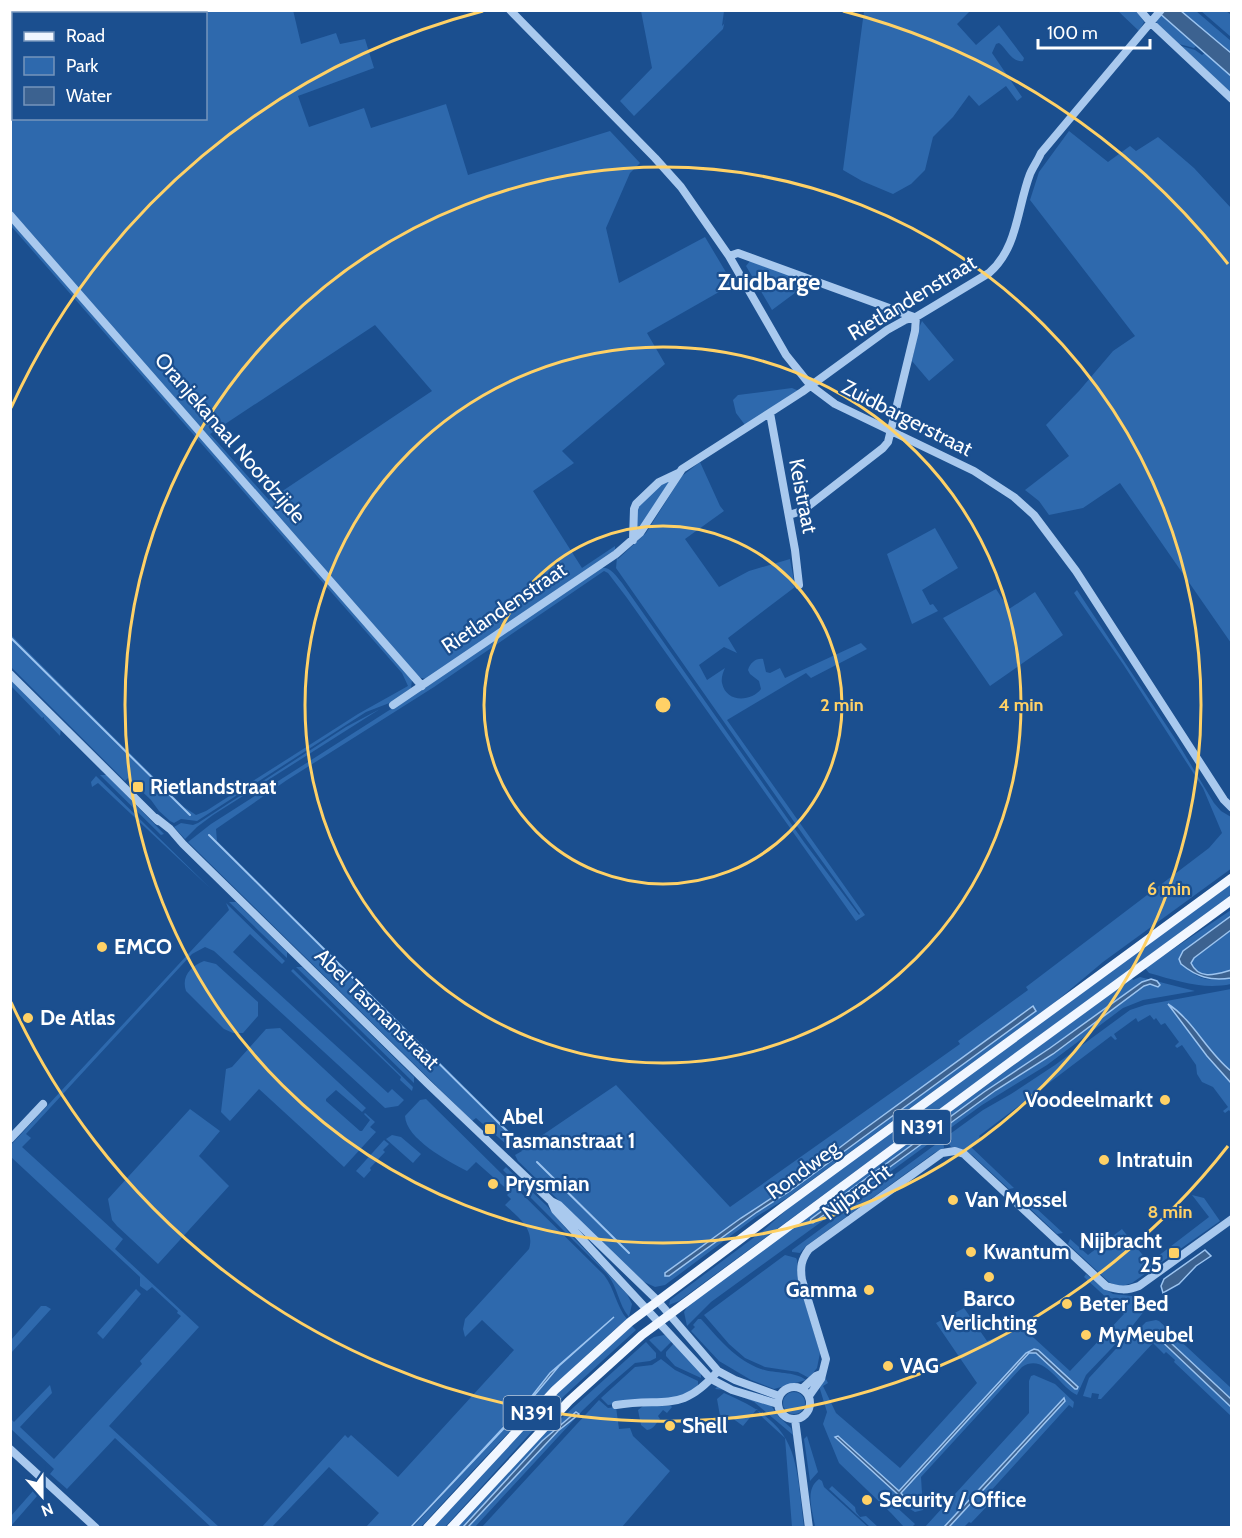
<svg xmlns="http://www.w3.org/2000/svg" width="1242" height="1538" viewBox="0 0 1242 1538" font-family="Cabin,sans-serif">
	<rect width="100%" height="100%" fill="#1b4f8f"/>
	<!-- green -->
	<path fill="#2e69ad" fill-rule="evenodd" d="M293,10L301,44L336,33L340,44L365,39L374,68L298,96L309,127L364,108L371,128L446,104L468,175L610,131L640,163L630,173L606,228L619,283L705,237L733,284L647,333L665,364L562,451L574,463L533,491L582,568L615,546V551L426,679L417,677L11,211L10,11H47L49,13L14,14V118H206V14L55,13L58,11ZM375,325L432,391L269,500L210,434Z
		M641,11H724L722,26L673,75L724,24L727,11L723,29L634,116L620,101L652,68Z
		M864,11H970L957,24L976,45L999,25L1024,58L1023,61C1012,63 1007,49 999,43L996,44L992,53L1022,97L1017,101L1006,86L979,106L969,95L953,117L933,137L925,170L911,184L893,194L862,181L843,170Z
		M1118,11H1137L1144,22L1139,31Z
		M1181,11H1196L1231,41V53Z
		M1201,11H1226L1230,14L1231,37Z
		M1160,14L1196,46L1194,48L1179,44L1157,24L1156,21Z
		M1178,45L1195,50L1202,55L1205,53L1231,76V96Z
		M1069,131L1108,162L1130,146L1136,151L1158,137L1194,168L1231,208V643L1120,483L1083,508L1049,515L1039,501L1025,490L1069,456L1046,425L1079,391L1113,351L1135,336L1030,200L1039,172Z
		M10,217L412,680L411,688L392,702L366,712L197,821L181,819L174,823L170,821L159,811L151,800L128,778L125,781L11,667V635L184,807L196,815L206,811L358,714L408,686L402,673L11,226Z
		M750,261L798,275L807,284L772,310L746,266Z
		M922,321L954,360L929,381L912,361L919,328Z
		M792,388L799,391L745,425L736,413L733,400L738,395Z
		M700,462L720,506L724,511L685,539L719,587L749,571L790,559L795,587L728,638L737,653L724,647L699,665L707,680L725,668C723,672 721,678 722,683C726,703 751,702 761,689L759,681L750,674L748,670C750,663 756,658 763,659L766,672L770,673L780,668L785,678L861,643L867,649L811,678L806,673L727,720L865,915L856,921L627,598L608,573L604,571L434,687L287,780L216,829L217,841L525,1147L616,1085L730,1207L960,1044L958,1041L1028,990L1026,987L1209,848L1222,833L1203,788L1123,664L1074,593L1077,590L1176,740L1214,803L1221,811L1231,817L1232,868L1103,962L1053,1004L787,1198L756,1217L665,1285L655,1287L642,1281L518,1161L515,1155L522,1151L519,1147L513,1150L476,1118L472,1121L469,1118L188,842L211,824L402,702L599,568C611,566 615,575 622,583L804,842L859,915L860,914L804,836L616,568L617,557L618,559L646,533L682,476ZM1033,1006L1036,1011L795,1188L757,1211L669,1276L665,1274L741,1218L781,1192L859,1133Z
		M672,478L635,535L636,509L652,490Z
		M935,528L958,568L922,590L930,605L933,604L938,611L912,624L887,554Z
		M996,589L1009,609L1035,592L1063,635L990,686L943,618Z
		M10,678L61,728L60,736L44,719V717L42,718L11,686Z
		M380,709L213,815L197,827L185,839L174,827L181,823L193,825L198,823L346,727Z
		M100,775H107L164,834L161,835Z
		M96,776L211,889L98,783L92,787L91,782Z
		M1231,884V895L679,1301L669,1305L670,1300L764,1230L793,1204Z
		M229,902H236L287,952V958Z
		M226,903L285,961L282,964L250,934L233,952L388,1093L392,1089L404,1100L398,1106L385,1108L214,951L205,947L192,954L26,1134L31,1138L22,1147L123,1239L115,1249L199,1327L109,1426L219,1527L212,1528L115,1438L67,1489L50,1474L54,1469L11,1429V1419L14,1422L50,1385L52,1393L20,1427L54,1459L142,1364L140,1361L181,1316L177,1313L178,1311L152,1287L147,1291L140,1286V1277L11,1157L10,1146L229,910Z
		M1231,910V916L1181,953C1191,980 1205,982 1231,978V984C1203,990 1178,981 1149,973L1145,968Z
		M1231,930V970C1216,974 1204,979 1192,967V960Z
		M204,961L216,964L258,1002V1016L243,1033H233L224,1029L186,991C181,976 191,966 204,961Z
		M296,967H302L414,1077V1083Z
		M293,969L413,1087L412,1091L400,1080L401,1077L291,971Z
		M1140,977L1195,991L1143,1000L1123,1008L1047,1065L982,1105L711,1302L687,1326L684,1312L689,1304L1132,978L1133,980ZM1151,979L1159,983L1158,987L1151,984L1144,986L1053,1054L996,1090L821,1217L813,1223L810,1222L811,1219L1006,1077L1050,1048L1142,982Z
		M1231,989V1071L1211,1052L1173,1008L1207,1056L1231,1083V1113L1229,1110L1225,1113L1223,1111L1228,1107L1213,1087L1202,1082L1197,1074L1196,1065L1182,1045L1177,1048L1175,1046L1179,1042L1165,1023L1161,1025L1156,1018L1154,1020L1150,1015L1138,1022L1136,1018L1114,1034L1117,1039L1115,1040L1111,1036L979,1136L980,1137L971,1147L1014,1188L1009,1189L972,1155L961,1149L951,1147L949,1144L950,1134L983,1110L1011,1094L1055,1065L1130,1010L1145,1005Z
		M280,1028L366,1108L362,1112L336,1090L326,1099V1101L360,1131H362L370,1120L364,1114L365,1113L375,1122L370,1127L376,1132L344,1167L259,1089L230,1121L221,1112L226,1069L232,1067L266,1029Z
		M426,1099L604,1275C615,1289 616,1306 627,1319C552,1383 487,1455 421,1527H413L526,1404L411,1527H366L379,1513L329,1467L272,1527L261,1528L345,1435L348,1438L351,1435L398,1477L514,1350L482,1320L465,1337L463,1329L465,1319L529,1249C535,1229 519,1218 505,1205L511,1199L507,1195L510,1192L476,1162L467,1171C448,1161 406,1139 405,1116L420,1100Z
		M190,1109L220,1131L199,1156L229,1186L158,1264L117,1226L112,1220L108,1199Z
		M392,1135L401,1137L421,1154L413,1163L386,1139Z
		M943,1139L944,1148L934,1153L806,1246L800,1253L792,1252V1250Z
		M384,1140L389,1144L383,1150L385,1152L370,1168L371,1170L364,1178L356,1171Z
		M506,1167L547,1206L573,1237L627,1294L632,1304L629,1317C618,1304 618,1287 607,1274L503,1170Z
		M1021,1194L1023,1196L1063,1233L1057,1234L1020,1199Z
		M1192,1195L1204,1198L1220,1221L1132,1283L1119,1287L1109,1282L1068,1244L1070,1239L1088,1255L1122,1229L1149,1263L1209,1217Z
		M785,1255L796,1258L797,1260L798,1279L820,1353L817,1368L809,1378L798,1372L765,1367L745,1358L729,1344L704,1315Z
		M1086,1274L1102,1287L1113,1294L1141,1297L1146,1303L1145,1310L1130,1329L1086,1375L1077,1395C1059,1387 1045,1352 1022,1367L921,1477L923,1510L915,1512L895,1500L892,1503L915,1524L912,1527H904L891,1513L839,1463L823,1424L827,1412L819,1386L825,1377L828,1383L823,1386L836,1413L900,1468L977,1383L936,1323L964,1308L987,1341L1022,1327L1070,1371L1124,1314L1084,1277ZM1030,1350H1038L1078,1387L1075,1389L1036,1353H1029L901,1493L906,1499L904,1501L835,1438L838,1436L899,1491Z
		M136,1289L141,1294L103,1339L97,1333Z
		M41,1306H46L51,1309L11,1353V1340Z
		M698,1319H701C719,1339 736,1360 761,1369C775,1374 794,1371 806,1380L774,1389L751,1380L719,1361L691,1331L695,1327L693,1325Z
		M1156,1320L1159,1321L1231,1388V1399L1157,1331L1154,1335L1231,1407V1416L1174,1362L1175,1360L1166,1352L1164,1354L1153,1343L1101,1399H1098L1099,1394L1092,1393L1091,1398L1083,1396L1089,1378L1138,1325L1141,1327L1146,1322Z
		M632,1326L636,1330L564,1396L445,1527L433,1528L526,1426L569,1382Z
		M664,1335L673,1340L661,1352L649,1340L654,1337Z
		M646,1342L656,1353V1358L650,1361L635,1363L607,1387L583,1410L475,1527H468L568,1421L553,1431L542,1441L463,1527L456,1528L545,1433Z
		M675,1342L701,1372V1378L675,1366L666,1356V1352Z
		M661,1359L675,1370L698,1381V1386C676,1406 636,1400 608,1405L601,1398L635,1367L652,1365Z
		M1034,1375L1055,1384L1074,1402L1073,1408L1069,1405L988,1494L993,1500L971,1523L969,1522L964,1527H949L1065,1401L1063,1398L944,1527L924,1528L1029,1413V1381L1031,1376Z
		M720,1387L770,1404L779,1417L791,1428L793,1435L754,1402L726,1390L715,1389L717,1387Z
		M783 1403a11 11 0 1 1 22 0a11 11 0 1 1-22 0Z
		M724,1393C799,1425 795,1454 804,1527H792L785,1438L761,1416L757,1409L743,1426L728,1415L720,1416L717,1399Z
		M599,1400L608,1408L616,1407L619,1429L630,1428L633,1436L670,1471L622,1527L481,1528Z
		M643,1406H671L672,1407L667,1413L663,1410L658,1416L660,1419C656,1423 654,1429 647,1430L641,1425L638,1410Z
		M807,1436L818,1472L810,1481L804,1439Z
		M819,1479L822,1481L824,1487L868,1527H815C813,1511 804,1490 819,1479Z
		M832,1486L855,1507L856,1512L860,1517L866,1516L878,1527H870L829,1489Z
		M33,1491L38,1495L11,1526V1516Z"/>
	<!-- water -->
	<path fill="#3c6290" stroke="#9cc4f0" stroke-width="1.5" d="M1157,11H1181L1231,53V76Z
		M1231,916V930L1194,958L1191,963C1199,981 1217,974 1231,970V978C1210,981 1197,977 1181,964L1179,959L1183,951Z
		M1151,979L1157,981L1160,985L1158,987L1150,984L1144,986L1053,1054L996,1090L821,1217L813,1223L810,1222L811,1219L984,1092L1050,1048L1142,982Z
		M1168,1004C1193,1020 1207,1052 1231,1071V1083L1207,1056Z
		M1033,1006L1036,1011L790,1191L757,1212L669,1276H665V1273L741,1218L781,1192L859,1133Z
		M1205,1250L1211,1256L1196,1266L1179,1284L1163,1293L1161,1286L1164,1279Z
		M614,1317L559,1366L528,1403L411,1527L528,1401L550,1373Z
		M1157,1330L1231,1399V1407L1154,1334Z
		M1034,1349L1038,1350L1078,1387L1077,1389H1075L1036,1353H1029L901,1493L906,1499L905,1501L835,1437L838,1436L899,1491L1026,1353Z
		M1064,1398L1065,1401L949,1527H944Z
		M576,1412L579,1414L558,1431L468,1527H463L542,1441Z"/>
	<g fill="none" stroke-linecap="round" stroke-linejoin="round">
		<!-- stream -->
		<path stroke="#9cc4f0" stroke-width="2" d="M10,637L190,815
			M209,835L519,1143
			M537,1162L629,1253"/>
		<!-- minor -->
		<path stroke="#a9c9ee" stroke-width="8" d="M510,10L655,158L681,187L729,256L786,355L811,386L835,404L974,471L1014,497L1034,515L1076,571L1224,800L1232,808
			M1140,10L1150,22L1232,99
			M10,215L422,686
			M729,256L738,253L914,317
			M770,413L795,550L799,585
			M789,515L802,511L883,448L888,442L915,331L916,317
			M633,540L634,509L636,504L659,482L678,473
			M10,674L158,821
			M393,705L616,554L640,533L682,469L802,392L887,330L905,320L916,317L989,273C1018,248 1017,208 1030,174C1033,167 1038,160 1041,153L1161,10
			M156,818L170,829L183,844L428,1084L551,1201L559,1205L657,1300L718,1371L735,1380L779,1396
			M10,1139L43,1104
			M551,1201L555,1210L711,1379L732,1390L778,1404
			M778 1403a16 16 0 1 1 32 0a16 16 0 1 1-32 0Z
			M803,1388L816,1376L821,1374
			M809,1396L821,1379L826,1359L802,1280C800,1267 801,1260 809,1249L942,1153L955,1151L964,1154L1106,1286C1118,1290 1127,1291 1139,1286L1232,1219
			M616,1405C665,1397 681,1414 718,1371
			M795,1419L809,1528
			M10,1449L96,1528"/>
		<!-- major -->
		<path stroke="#f0f6ff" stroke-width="9" d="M427,1528L555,1390L630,1322L783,1207L1232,878
			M451,1528L569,1401L642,1335L1009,1063L1232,900"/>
	</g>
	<!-- distance rings -->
	<g fill="none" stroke="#ffd166" stroke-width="3">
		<circle cx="663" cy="705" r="179"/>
		<circle cx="663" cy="705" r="358"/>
		<circle cx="663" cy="705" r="538"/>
		<path d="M1228 1146A717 717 0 0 1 11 1002M11 408A717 717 0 0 1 483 11M843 11A717 717 0 0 1 1228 264"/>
	</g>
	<!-- markers -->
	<g fill="#ffd166" stroke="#1b4f8f" stroke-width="2">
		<rect x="132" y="781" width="12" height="12" rx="3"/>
		<circle cx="102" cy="947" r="6"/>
		<circle cx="28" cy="1018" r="6"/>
		<circle cx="1165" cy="1100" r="6"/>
		<rect x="484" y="1123" width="12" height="12" rx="3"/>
		<circle cx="1104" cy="1160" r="6"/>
		<circle cx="493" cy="1184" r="6"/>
		<circle cx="953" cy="1200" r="6"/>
		<circle cx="971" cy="1252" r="6"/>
		<rect x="1168" y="1247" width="12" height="12" rx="3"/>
		<circle cx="989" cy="1277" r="6"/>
		<circle cx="869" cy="1290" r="6"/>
		<circle cx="1067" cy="1304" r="6"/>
		<circle cx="1086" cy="1335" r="6"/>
		<circle cx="888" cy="1366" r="6"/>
		<circle cx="670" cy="1426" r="6"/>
		<circle cx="867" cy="1500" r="6"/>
	</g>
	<g text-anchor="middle" stroke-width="4.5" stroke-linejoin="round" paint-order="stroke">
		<!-- shield labels -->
		<g fill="#1b4f8f" stroke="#bbcadd" stroke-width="1.5">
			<rect x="893.5" y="1110" width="57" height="34" rx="4.5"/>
			<rect x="503.5" y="1396" width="57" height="34" rx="4.5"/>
		</g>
		<g font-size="20" font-weight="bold" fill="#fff">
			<text x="922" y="1134">N391</text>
			<text x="532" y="1420">N391</text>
		</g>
		<!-- street labels -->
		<g font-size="21" fill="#fff" stroke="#1b4f8f">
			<text transform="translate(912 298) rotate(-31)" y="7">Rietlandenstraat</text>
			<text transform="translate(907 418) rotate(27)" y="7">Zuidbargerstraat</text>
			<text transform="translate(230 438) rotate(49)" y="7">Oranjekanaal Noordzijde</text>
			<text transform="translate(803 496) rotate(79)" y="7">Keistraat</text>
			<text transform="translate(504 608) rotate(-34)" y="7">Rietlandenstraat</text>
			<text transform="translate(377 1009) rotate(44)" y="7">Abel Tasmanstraat</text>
			<text transform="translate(803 1170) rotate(-36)" y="7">Rondweg</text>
			<text transform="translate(857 1192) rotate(-36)" y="7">Nijbracht</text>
		</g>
		<!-- poi labels -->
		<g font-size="21" font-weight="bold" fill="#fff" stroke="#1b4f8f" text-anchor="start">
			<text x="150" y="794">Rietlandstraat</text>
			<text x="114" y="954">EMCO</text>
			<text x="40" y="1025">De Atlas</text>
			<text x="1153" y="1107" text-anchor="end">Voodeelmarkt</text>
			<text x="502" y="1124">Abel<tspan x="502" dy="24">Tasmanstraat 1</tspan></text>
			<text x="1116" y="1167">Intratuin</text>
			<text x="505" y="1191">Prysmian</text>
			<text x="965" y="1207">Van Mossel</text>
			<text x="1162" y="1248" text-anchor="end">Nijbracht<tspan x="1162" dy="24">25</tspan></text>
			<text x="983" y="1259">Kwantum</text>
			<text x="857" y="1297" text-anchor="end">Gamma</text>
			<text x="989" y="1306" text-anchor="middle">Barco<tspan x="989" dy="24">Verlichting</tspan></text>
			<text x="1079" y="1311">Beter Bed</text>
			<text x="1098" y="1342">MyMeubel</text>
			<text x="900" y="1373">VAG</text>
			<text x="682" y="1433">Shell</text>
			<text x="879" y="1507">Security / Office</text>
		</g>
		<!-- quarter labels -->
		<g font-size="24" font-weight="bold" fill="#fff" stroke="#1b4f8f">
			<text x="769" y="290">Zuidbarge</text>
		</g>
	</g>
	<circle cx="663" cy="705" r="9" fill="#ffd166" stroke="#1b4f8f" stroke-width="3"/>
	<g font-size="18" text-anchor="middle" font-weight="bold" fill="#ffd166" stroke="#1b4f8f" stroke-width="4.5" stroke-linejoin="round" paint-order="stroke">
		<text x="842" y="711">2 min</text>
		<text x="1021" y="711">4 min</text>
		<text x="1169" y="895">6 min</text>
		<text x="1170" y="1218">8 min</text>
	</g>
	<!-- border -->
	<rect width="1242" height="1538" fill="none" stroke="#ffffff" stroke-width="24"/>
	<!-- legend -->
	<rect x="12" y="12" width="195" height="108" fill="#1b4f8f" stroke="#7695bc" stroke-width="1.5"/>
	<rect x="24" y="32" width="30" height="9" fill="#f0f6ff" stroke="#7695bc" stroke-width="1.5"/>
	<text x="66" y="42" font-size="18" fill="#ffffff">Road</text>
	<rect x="24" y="57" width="30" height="18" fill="#2e69ad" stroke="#7695bc" stroke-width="1.5"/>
	<text x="66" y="72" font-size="18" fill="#ffffff">Park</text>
	<rect x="24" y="87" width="30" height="18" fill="#3c6290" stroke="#7695bc" stroke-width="1.5"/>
	<text x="66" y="102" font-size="18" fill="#ffffff">Water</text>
	<!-- north arrow -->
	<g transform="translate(42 1496) rotate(159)" stroke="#1b4f8f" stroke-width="4.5" paint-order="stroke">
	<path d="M0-4.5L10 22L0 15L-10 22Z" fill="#ffffff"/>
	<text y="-9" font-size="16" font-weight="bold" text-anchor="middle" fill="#ffffff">N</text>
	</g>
	<!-- scale -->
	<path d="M1038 39v9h112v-9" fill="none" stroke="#ffffff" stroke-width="3"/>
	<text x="1047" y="39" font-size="18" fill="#ffffff" stroke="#1b4f8f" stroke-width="4.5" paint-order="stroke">100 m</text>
</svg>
